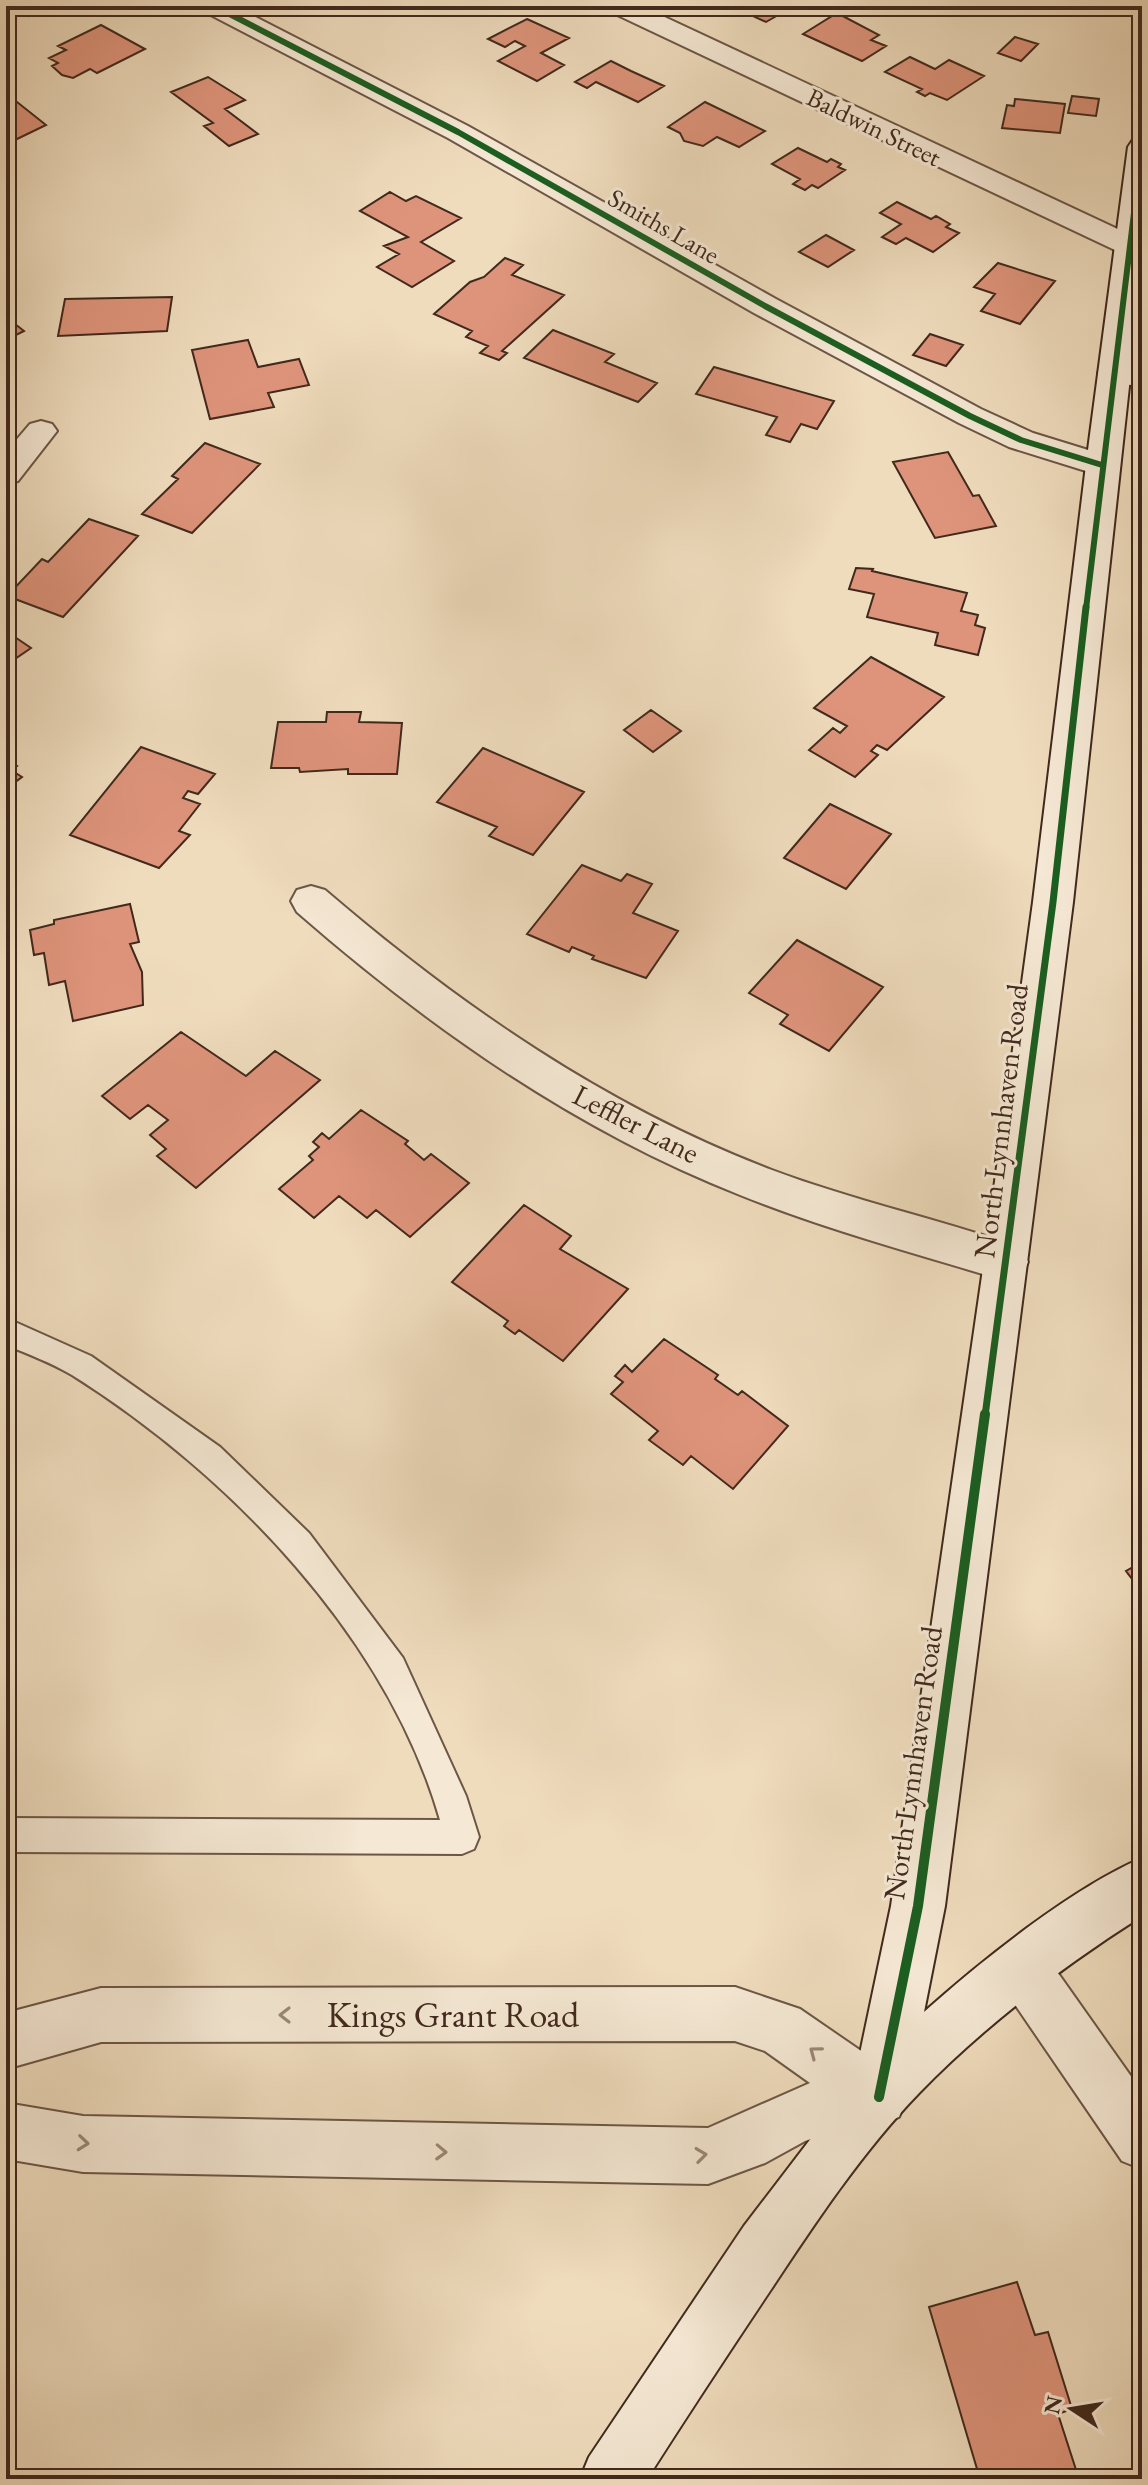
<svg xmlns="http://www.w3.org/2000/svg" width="1148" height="2485" viewBox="0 0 1148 2485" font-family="'EB Garamond',serif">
	<rect width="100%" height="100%" fill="#efdcbd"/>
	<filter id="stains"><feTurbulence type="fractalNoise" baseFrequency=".0025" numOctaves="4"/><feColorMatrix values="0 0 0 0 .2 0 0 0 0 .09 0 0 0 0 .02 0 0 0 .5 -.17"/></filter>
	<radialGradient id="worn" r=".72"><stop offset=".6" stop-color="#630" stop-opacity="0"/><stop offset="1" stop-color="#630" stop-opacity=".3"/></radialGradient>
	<!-- building -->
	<path fill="#de947b" stroke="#41291d" stroke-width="2" d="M12,6H51L29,16Z
		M456,6H495L477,16Z
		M730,6H794L766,22L738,9L727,8Z
		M837,13L879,35L871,40L886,46L862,61L803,34Z
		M527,19L569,38L541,53L564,65L537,81L498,61L525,46L515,41L505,47L488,39Z
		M101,25L145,49L97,73L90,69L73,78L62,75L52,66L58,63L49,58L66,50L58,46Z
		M1015,37L1038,44L1021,61L998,53Z
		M910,57L935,69L949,60L984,76L947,100L930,93L925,96L917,92L922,89L885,72Z
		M611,61L631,71L664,86L638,102L596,82L587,88L575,82Z
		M208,77L245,100L225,109L258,134L229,146L204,126L213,123L171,92Z
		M1072,96L1099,99L1096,116L1068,113Z
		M1015,99L1065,104L1060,133L1002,128L1007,105L1014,106Z
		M17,102L46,125L15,140L6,133V107Z
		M705,102L765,131L739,147L717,137L703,146L684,141L680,133L668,127Z
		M798,148L827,162L831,159L841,164L838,167L845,170L818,188L812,185L805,190L793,184L800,179L772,164Z
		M390,192L406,201L416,196L461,218L421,242L454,261L412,287L377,267L399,254L384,246L408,237L360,211Z
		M897,202L931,219L936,216L950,224L946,227L959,233L933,252L906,238L896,244L882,237L901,224L880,213Z
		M826,235L854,250L828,267L799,252Z
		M505,258L523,265L512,275L564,295L502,351L507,353L499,360L480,353L488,346L466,337L472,331L434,314L470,282L484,277Z
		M998,263L1055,281L1020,324L981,311L995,294L974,287Z
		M172,297L167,331L58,336L65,299Z
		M6,317L24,331L6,340Z
		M553,330L614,354L605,362L657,383L638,402L524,358Z
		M930,334L963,345L946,366L913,355Z
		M248,340L258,367L299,359L309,385L268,393L274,407L210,419L192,350Z
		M714,367L756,379L834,401L817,429L801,424L790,442L766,435L777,417L696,394Z
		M205,443L260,464L192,533L142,514L178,479L172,476Z
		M948,452L973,496L979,495L996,526L935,538L893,462Z
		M89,519L138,536L63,617L7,596L42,559L48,562Z
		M856,568L873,569L872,571L967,593L961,611L978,615L975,625L985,628L978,655L935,645L938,633L867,617L874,594L849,589Z
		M6,631L31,648L6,665Z
		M871,657L944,697L887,750L877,745L871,751L878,755L855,777L809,750L833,728L840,733L847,726L814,708Z
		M651,710L681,731L653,752L624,730Z
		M327,712H361L359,722L402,723L397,774H348V769L300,772L299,768H271L278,722H326Z
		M141,747L215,774L198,794L188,791L183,798L200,804L179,831L190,835L159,868L70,835Z
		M483,748L584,792L533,855L489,836L497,827L437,802Z
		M6,758L17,766L11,770L22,777L6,789Z
		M830,804L891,834L846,889L784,858Z
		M582,865L621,881L627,874L652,884L633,913L678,931L646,978L592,959L594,956L572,947L569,952L527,934Z
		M130,904L139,942L130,944L142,972L143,1005L73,1021L65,981L49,985L44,953L34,955L30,930L54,924V920Z
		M797,940L883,987L829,1051L780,1024L788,1015L749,993Z
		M181,1032L246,1076L275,1051L320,1080L196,1188L157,1156L166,1149L150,1135L168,1120L148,1105L130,1119L102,1096Z
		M361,1110L408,1141L405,1144L424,1160L431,1154L469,1183L410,1237L376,1210L367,1218L339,1196L314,1218L279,1189L313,1160L309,1156L319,1147L313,1142L322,1133L329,1139Z
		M524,1205L571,1236L560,1249L628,1289L563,1361L519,1330L515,1334L504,1326L508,1321L452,1282Z
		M664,1339L718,1375L715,1379L738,1395L742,1391L788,1426L733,1489L691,1456L683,1465L649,1440L658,1431L611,1394L623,1382L615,1376L625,1365L632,1372Z
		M1142,1562V1592L1126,1571Z
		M1017,2282L1035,2335L1048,2332L1072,2409L1058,2414L1079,2479H980L929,2307Z"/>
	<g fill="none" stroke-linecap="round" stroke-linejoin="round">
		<!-- lane casing -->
		<g stroke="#6c5645" stroke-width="4">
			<path id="lane" d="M6,1318L91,1356L220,1447L309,1533L403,1658L466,1796L479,1837L474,1849L462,1854L6,1852V1818L440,1820C388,1638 230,1474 72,1375C52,1363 28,1354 6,1345Z"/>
		</g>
		<!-- street casing -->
		<g stroke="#6c5645" stroke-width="4">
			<path id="street" d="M201,6H234L468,126L776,299L981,409L1033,433L1114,458L1118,465L1114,472L1102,476L1009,447L959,423L754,313L448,138L205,12Z
				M607,6H641L1139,239L1142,246L1139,251L1128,254L1117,251L611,12Z
				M1114,363L1142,367V387L1103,380L1098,373L1103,366Z
				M41,421L52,424L57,431L18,481L6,484V452L30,424Z
				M311,886L325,890C459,1005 606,1107 772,1170C854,1201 939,1219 1022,1248L1028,1262L1022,1276L1006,1281C917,1254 827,1230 740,1195C575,1130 430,1028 297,912L291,901L297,890Z
				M1022,1941L1041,1949L1142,2092V2169L1122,2161L1003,1987L995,1968L1003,1949Z
				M735,1987L800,2009L899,2077L907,2097L899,2117L879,2125L832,2132L805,2141L765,2163L708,2184L83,2172L6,2159V2103L83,2116L708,2128L810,2083L765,2051L735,2041L101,2042L6,2069V2013L101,1988Z"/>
		</g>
		<!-- secondary casing -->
		<g stroke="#41291d" stroke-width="4">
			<path id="secondary" d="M1142,138V267L1073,902L945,1906L924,2012C981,1961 1072,1888 1142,1858V1916C1062,1967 985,2025 919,2093C862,2152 815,2223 770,2291C728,2354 687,2416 647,2479H580L589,2457L744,2226L854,2082L891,1906L984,1262L1033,902L1086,465L1128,147L1132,141Z"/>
		</g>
		<!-- lane -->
		<use href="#lane" fill="#f5e8d4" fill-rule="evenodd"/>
		<!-- street -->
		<use href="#street" fill="#f5e8d4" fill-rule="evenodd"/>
		<!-- secondary -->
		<use href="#secondary" fill="#f5e8d4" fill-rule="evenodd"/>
		<!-- cycleway-far2 casing -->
		<g stroke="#f5e8d4" stroke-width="9">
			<path id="cycleway-far2" d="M214,6L458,132L765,306L970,416L1021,440L1102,465
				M1086,609L1142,147"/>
		</g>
		<!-- cycleway-far1 casing -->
		<g stroke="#f5e8d4" stroke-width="12">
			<path id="cycleway-far1" d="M985,1416L1053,902L1086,607"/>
		</g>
		<!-- cycleway casing -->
		<g stroke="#f5e8d4" stroke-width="15">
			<path id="cycleway" d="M879,2097L918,1906L985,1414"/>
		</g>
		<!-- cycleway-far2 -->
		<use href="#cycleway-far2" stroke="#1b5e20" stroke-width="6"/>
		<!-- cycleway-far1 -->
		<use href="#cycleway-far1" stroke="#1b5e20" stroke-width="7"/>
		<!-- cycleway -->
		<use href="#cycleway" stroke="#1b5e20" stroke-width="10"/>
	</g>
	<!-- one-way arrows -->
	<defs><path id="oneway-chevron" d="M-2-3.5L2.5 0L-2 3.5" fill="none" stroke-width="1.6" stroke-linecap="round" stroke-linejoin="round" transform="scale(2)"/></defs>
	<g stroke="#9b8878">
		<use href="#oneway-chevron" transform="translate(285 2015) rotate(180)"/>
		<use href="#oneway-chevron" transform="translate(815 2052) rotate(-143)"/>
		<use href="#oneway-chevron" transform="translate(83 2143) rotate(6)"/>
		<use href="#oneway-chevron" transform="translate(441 2152) rotate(2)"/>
		<use href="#oneway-chevron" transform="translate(701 2155) rotate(-7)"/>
	</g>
	<g text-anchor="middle" stroke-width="6" stroke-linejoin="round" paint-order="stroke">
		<!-- far-street labels -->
		<g font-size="26" fill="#41291d" stroke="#f5e8d4">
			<text transform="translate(874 127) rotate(26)" y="9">Baldwin Street</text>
			<text transform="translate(664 226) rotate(30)" y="9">Smiths Lane</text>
		</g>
		<!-- street labels -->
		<g font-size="30" fill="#41291d" stroke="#f5e8d4">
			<text transform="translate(1001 1121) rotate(-83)" y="10">North Lynnhaven Road</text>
			<text transform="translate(636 1124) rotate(27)" y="10">Leffler Lane</text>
			<text transform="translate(913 1763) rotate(-82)" y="10">North Lynnhaven Road</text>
		</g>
		<!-- near-street labels -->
		<g font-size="36" fill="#41291d" stroke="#f5e8d4">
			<text x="453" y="2027">Kings Grant Road</text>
		</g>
	</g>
	<!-- margin -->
	<rect width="1148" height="2485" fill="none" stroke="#efdcbd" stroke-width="32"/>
	<rect x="8" y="8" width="1132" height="2469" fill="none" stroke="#41291d" stroke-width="4"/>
	<rect x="16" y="16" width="1116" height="2453" fill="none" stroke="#41291d" stroke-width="2"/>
	<!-- north arrow -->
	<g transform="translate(1072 2409) rotate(282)" stroke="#f5e8d4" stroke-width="6" paint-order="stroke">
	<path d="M0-6L14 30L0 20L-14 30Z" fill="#41291d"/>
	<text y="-12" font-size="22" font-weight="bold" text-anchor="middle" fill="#41291d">N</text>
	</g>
	<rect width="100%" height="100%" filter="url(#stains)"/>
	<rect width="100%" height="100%" fill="url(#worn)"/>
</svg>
